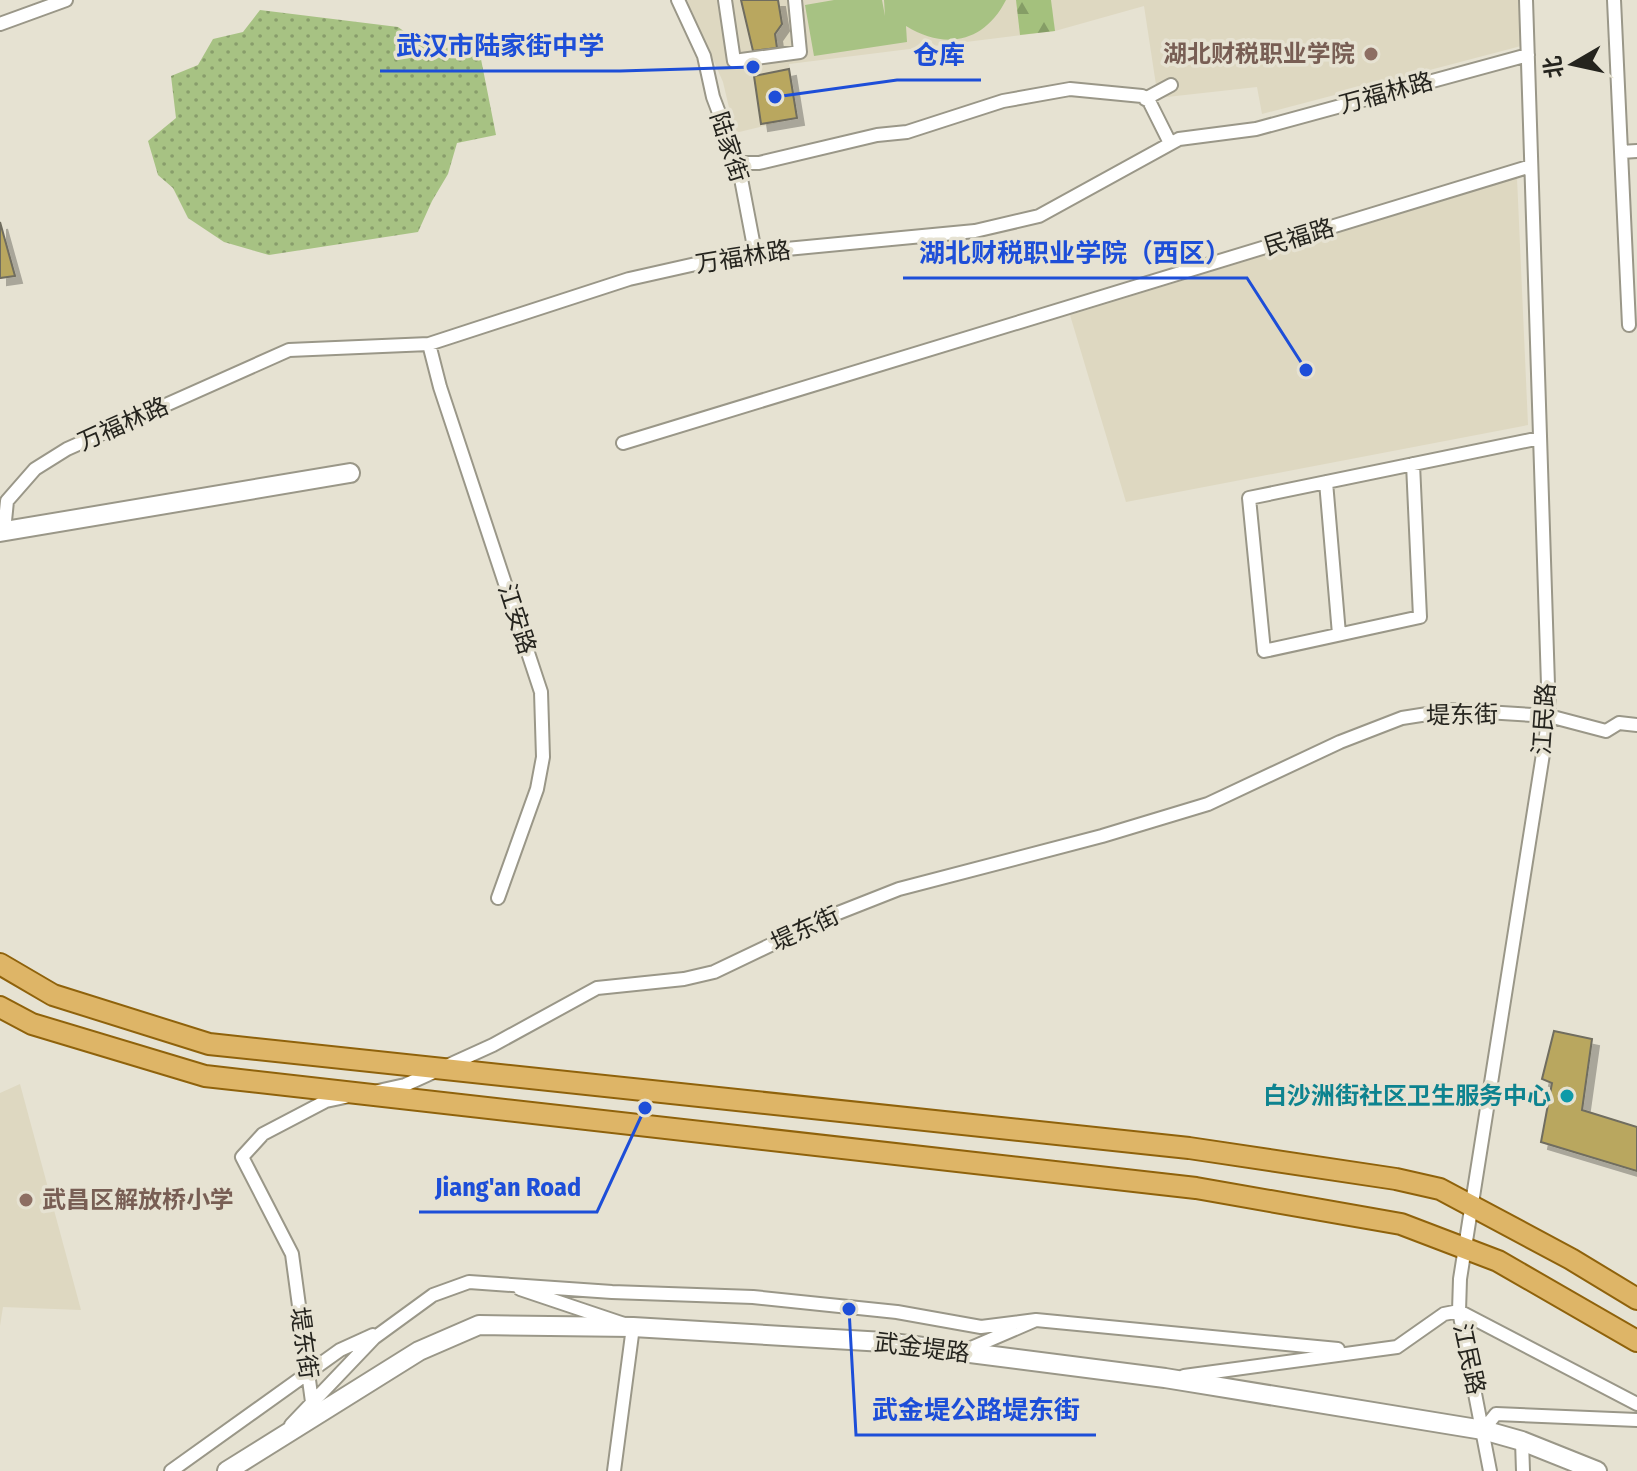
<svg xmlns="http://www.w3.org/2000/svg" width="1637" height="1471" viewBox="0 0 1637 1471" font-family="'Fira Sans Condensed','Noto Sans SC',sans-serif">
	<defs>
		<pattern id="grass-dots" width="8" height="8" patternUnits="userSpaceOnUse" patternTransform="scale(2)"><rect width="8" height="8" fill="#a7c283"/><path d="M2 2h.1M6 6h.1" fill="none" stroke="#889d6b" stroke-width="1.8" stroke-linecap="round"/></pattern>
		<pattern id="forest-firs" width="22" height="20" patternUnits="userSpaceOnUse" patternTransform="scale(2)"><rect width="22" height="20" fill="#a4c17d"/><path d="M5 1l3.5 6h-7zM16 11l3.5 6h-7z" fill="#859d66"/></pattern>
		<filter id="shadow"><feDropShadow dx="7" dy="7" stdDeviation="0" flood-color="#0004"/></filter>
	</defs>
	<rect width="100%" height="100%" fill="#e6e2d2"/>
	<!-- built -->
	<path fill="#ded8c1" d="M687,0H1520L1521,46L1262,114L1257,87L1158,98L1144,6L1055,31L789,64L797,118L735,133L723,82Z
		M1517,178L1528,425L1126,502L1070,315Z
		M20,1084L81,1310L3,1307L0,1326V1093Z"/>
	<!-- grass -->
	<path fill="url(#grass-dots)" d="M260,10L398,27L433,52L477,39L496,135L457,143L448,174L432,201L418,232L269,255L224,242L188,218L173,188L158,175L148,141L176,118L171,76L198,65L213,39L243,32Z"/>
	<!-- forest -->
	<path fill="url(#forest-firs)" d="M1016,0H1051L1055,31L1020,35Z"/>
	<!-- pitch -->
	<path fill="#a7c283" d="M834,0H882L885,16L884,0H1006C984,43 945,50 906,26L907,42L814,56L805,5Z"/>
	<!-- building -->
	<path fill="#b9a75e" stroke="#706d5f" stroke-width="2" filter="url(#shadow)" d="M741,0H778L782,24L775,34L777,48L753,51Z
		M789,69L797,118L761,124L754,76Z
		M0,222L15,276L0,278Z
		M1554,1031L1592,1039L1582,1110L1637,1127V1171L1541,1142L1552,1083L1542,1079Z"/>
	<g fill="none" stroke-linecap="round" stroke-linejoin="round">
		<!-- street casing -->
		<g stroke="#9a9788" stroke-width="16">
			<path id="street" d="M678,0L704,56L713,97L738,163L755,252
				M725,0L734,61L800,52L795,0
				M1614,0L1629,325
				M0,24L66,0
				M1145,99L1171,85
				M1621,152L1637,151
				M738,163H759L877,135L907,132L1003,101L1070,89L1142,96L1149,101L1170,143
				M429,344L440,387L541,692L543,757L537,789L498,898
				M623,443L1531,166
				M1413,464L1420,617L1264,651L1249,498C1346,478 1443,458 1540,438
				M1326,482L1339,634
				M4,531L7,501L35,469L67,449L289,350L429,344L629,279L745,253L975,231L1039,216L1179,139L1256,129L1528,55
				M378,1091L405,1085L493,1045L597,988L684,979L714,972L833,915L899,889L1102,836L1208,804L1340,742L1402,718L1453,710L1549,716L1606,731L1619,723L1637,725
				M520,1289L633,1327L614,1471
				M964,1351L1036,1320L1338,1349
				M1184,1376L1397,1347L1444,1314L1459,1311L1637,1404
				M312,1402L292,1254L242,1157L263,1134L326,1101L345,1097
				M291,1425L374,1338L433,1295L469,1282L612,1292L753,1297L897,1312L981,1327L1036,1320
				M1483,1430L1496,1414L1637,1420
				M1522,1441L1523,1471
				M171,1471L340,1350L373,1335
				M1490,1471L1459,1311L1460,1279L1549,716L1526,0"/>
		</g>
		<!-- secondary casing -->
		<g stroke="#9a9788" stroke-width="22">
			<path id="secondary" d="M0,532L350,473
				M227,1471L419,1351L479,1325L633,1327L884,1342L1165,1378L1483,1430L1522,1441L1597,1471"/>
		</g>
		<!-- primary casing -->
		<g stroke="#8f620b" stroke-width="24">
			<path id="primary" d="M0,964L53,995L209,1044L1189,1148L1396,1179L1440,1189L1571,1259L1637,1299
				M0,1007L32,1024L205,1076L1196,1188L1401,1224L1498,1261L1637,1341"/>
		</g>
		<!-- street -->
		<use href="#street" stroke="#fff" stroke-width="12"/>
		<!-- secondary -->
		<use href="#secondary" stroke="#fff" stroke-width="18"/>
		<!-- primary -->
		<use href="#primary" stroke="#deb567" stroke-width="20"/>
	</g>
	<!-- markers -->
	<g fill="#8d6e63" stroke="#e6e2d2" stroke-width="3">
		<circle cx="1371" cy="54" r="8"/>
		<circle cx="26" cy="1200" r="8"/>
	</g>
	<circle fill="#0f9aa8" stroke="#e6e2d2" stroke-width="3" cx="1567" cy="1096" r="8"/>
	<g text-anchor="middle" stroke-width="7" stroke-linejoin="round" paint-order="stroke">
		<!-- education labels -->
		<g font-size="24" font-weight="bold" fill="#785e54" stroke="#e6e2d2" text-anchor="end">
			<text x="1355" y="62">湖北财税职业学院</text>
			<text x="42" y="1208" text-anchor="start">武昌区解放桥小学</text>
		</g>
		<!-- street labels -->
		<g font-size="24" fill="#25241e" stroke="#e6e2d2">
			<text transform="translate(1386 93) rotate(-15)" y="8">万福林路</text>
			<text transform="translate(729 147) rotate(72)" y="8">陆家街</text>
			<text transform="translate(1299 237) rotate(-17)" y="8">民福路</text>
			<text transform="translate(743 257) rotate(-9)" y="8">万福林路</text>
			<text transform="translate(123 424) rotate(-24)" y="8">万福林路</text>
			<text transform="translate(517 619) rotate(72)" y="8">江安路</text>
			<text transform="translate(1462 715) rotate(-1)" y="8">堤东街</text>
			<text transform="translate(1544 719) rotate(-86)" y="8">江民路</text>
			<text transform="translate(805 929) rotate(-25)" y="8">堤东街</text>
			<text transform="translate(304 1343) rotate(82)" y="8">堤东街</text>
			<text transform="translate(922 1348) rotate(7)" y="8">武金堤路</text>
			<text transform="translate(1469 1359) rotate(78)" y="8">江民路</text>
		</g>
		<!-- culture labels -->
		<g font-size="24" font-weight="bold" fill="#0d838f" stroke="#e6e2d2" text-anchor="end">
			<text x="1551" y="1104">白沙洲街社区卫生服务中心</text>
		</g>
	</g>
	<!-- callouts -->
	<path fill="none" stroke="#1d4ed8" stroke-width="3" d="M753 67L620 71H380M775 97L897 80H981M1306 370L1247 278H903M645 1108L597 1212H419M849 1309L856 1435H1096"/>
	<g fill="#1d4ed8" stroke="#e6e2d2" stroke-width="3">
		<circle cx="753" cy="67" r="8"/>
		<circle cx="775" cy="97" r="8"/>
		<circle cx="1306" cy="370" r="8"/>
		<circle cx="645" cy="1108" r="8"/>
		<circle cx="849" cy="1309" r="8"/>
	</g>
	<g font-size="26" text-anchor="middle" font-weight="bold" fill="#1d4ed8" stroke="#e6e2d2" stroke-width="7" stroke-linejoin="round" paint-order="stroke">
		<text x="500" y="55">武汉市陆家街中学</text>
		<text x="939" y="64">仓库</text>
		<text x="1075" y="262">湖北财税职业学院（西区）</text>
		<text x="508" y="1196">Jiang'an Road</text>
		<text x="976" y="1419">武金堤公路堤东街</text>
	</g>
	<!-- north arrow -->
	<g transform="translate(1573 64) rotate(261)" stroke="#e6e2d2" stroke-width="6" paint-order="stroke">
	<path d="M0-6L14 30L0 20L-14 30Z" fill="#25241e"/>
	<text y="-12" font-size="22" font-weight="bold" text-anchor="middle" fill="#25241e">北</text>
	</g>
</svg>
